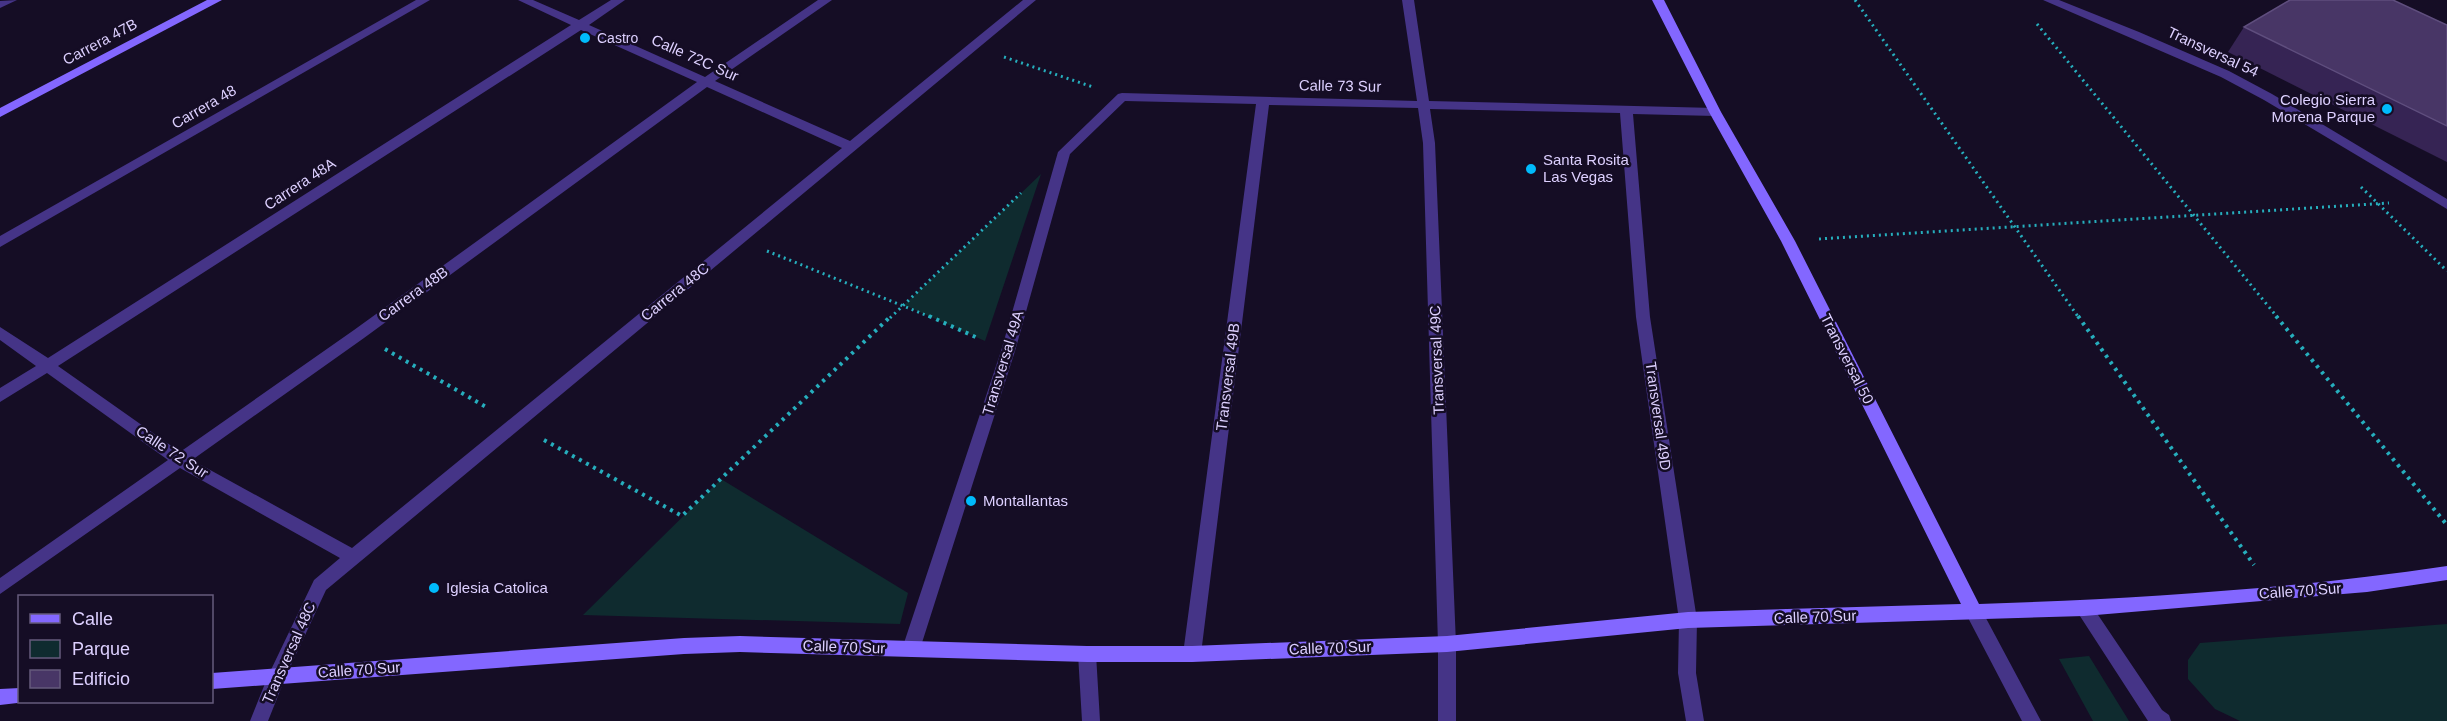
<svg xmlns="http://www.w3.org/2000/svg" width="2447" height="721" viewBox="0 0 2447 721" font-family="Helvetica,sans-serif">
	<rect width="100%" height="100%" fill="#150d25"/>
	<!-- green -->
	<path fill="#0f2b2f" d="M1041,174L985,341L904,305Z
		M721,479L908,593L900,624L583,615Z
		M2447,624V721H2240L2215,709L2188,679V660L2200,643Z
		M2089,656L2129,721H2093L2059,659Z"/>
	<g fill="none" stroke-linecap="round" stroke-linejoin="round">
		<!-- path-far1 -->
		<path stroke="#26aebd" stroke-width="3" stroke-dasharray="2 4" stroke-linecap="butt" d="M1855,0L2079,318
			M2037,24L2278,318
			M1004,57L1093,87
			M2361,187L2447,271
			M1819,239L2389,203
			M767,251L933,318
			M890,318L1021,193"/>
		<!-- path -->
		<path stroke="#26aebd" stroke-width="4" stroke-dasharray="3 5" stroke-linecap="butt" d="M929,316L980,339
			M2078,316L2254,565
			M2276,316L2447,525
			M385,349L488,408
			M544,440L682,516L891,316"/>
		<!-- street -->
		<path fill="#453487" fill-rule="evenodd" d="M17,0L0,8V1Z
			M416,0H430L0,247V236Z
			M518,0H533L579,20L611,0H625L589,25L705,77L818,0H832L715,81L850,141L1023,0H1036L326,590L286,676L268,721H250L268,676L314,580L340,558L180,468L0,594V578L168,460L47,373L0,402V388L36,366L0,340V327L48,358L571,25ZM581,30L697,82L354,330L180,452L58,366ZM707,87L842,148L352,548L192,460L364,338Z
			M1402,0H1414L1429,101L1715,108L1721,112L1715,116L1633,114L1650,317L1697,620L1696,673L1704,721H1686L1678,673L1679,620L1636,317L1620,113L1430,109L1435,143L1456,644V721H1438V644L1423,143L1418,108L1269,105L1201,654L1198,660L1192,662L1186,660L1183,654L1256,104L1125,101L1070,154L1015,351L920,649L917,655L911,657L905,655L902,649L1001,351L1058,152L1118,94L1122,93L1417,101Z
			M2043,0H2059L2139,32L2229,71L2272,94L2447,199V209L2264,100L2221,77Z
			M2084,600L2090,603L2162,710L2169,715L2171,721H2148L2078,613L2075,608L2078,603Z
			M1974,604L1980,607L2041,721H2022L1965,612L1968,607Z
			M1087,646L1093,648L1096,654L1100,721H1082L1078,654L1081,648Z"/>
		<!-- secondary -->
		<path fill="#8367ff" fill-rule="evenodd" d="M207,0H222L0,117V108Z
			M1652,0H1664L1721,112L1795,241L1979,604C2135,599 2292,589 2447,566V580L2367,592L2084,616L1688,628L1447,652L1192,662H1087L740,652L684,654L212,689V673L684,638L740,636L1087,646H1192L1447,636L1688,612L1961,604L1781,241L1709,112Z
			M20,688V702H26L0,705V689Z"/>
	</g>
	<!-- wall -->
	<path fill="#362454" d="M2447,25V162L2228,52L2244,27Z"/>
	<!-- building -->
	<path fill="#483666" stroke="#5f4e7e" stroke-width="1.5" d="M2290,0H2393L2447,25V126L2244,27Z"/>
	<!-- markers -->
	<g fill="#00bafb" stroke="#150d25" stroke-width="2">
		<circle cx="585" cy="38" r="6"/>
		<circle cx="2387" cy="109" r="6"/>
		<circle cx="1531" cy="169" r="6"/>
		<circle cx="971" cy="501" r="6"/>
		<circle cx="434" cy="588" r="6"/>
	</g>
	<g text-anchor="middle" stroke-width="5" stroke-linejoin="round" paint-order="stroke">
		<!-- far-poi labels -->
		<g font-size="14" fill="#ddd0ff" stroke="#150d25" text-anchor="start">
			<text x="597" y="43">Castro</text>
		</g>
		<!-- street labels -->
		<g font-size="15" fill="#ddd0ff" stroke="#150d25">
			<text transform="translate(100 42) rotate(-28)" y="5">Carrera 47B</text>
			<text transform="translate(2213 52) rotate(25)" y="5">Transversal 54</text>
			<text transform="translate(695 58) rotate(24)" y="5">Calle 72C Sur</text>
			<text transform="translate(1340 86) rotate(1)" y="5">Calle 73 Sur</text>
			<text transform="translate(204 107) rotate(-30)" y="5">Carrera 48</text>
			<text transform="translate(300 184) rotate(-33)" y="5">Carrera 48A</text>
			<text transform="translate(675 292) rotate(-39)" y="5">Carrera 48C</text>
			<text transform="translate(413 294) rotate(-36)" y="5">Carrera 48B</text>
			<text transform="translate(1847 359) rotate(63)" y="5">Transversal 50</text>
			<text transform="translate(1437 360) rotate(-92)" y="5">Transversal 49C</text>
			<text transform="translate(1003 363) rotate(-73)" y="5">Transversal 49A</text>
			<text transform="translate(1228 377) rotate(-83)" y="5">Transversal 49B</text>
			<text transform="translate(1658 416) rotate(82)" y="5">Transversal 49D</text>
			<text transform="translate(172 452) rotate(33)" y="5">Calle 72 Sur</text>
			<text transform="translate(2300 591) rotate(-4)" y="5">Calle 70 Sur</text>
			<text transform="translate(1815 617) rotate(-2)" y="5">Calle 70 Sur</text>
			<text transform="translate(844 647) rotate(2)" y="5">Calle 70 Sur</text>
			<text transform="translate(1330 648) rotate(-2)" y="5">Calle 70 Sur</text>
			<text transform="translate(289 653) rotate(-66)" y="5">Transversal 48C</text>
			<text transform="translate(359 670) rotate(-4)" y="5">Calle 70 Sur</text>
		</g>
		<!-- poi labels -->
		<g font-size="15" fill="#ddd0ff" stroke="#150d25" text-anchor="start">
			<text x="2375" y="105" text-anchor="end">Colegio Sierra<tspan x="2375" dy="17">Morena Parque</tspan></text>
			<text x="1543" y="165">Santa Rosita<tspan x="1543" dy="17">Las Vegas</tspan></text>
			<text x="983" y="506">Montallantas</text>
			<text x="446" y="593">Iglesia Catolica</text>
		</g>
	</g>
	<!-- legend -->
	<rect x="18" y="595" width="195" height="108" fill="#150d25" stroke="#655b7c" stroke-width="1.5"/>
	<rect x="30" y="614" width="30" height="9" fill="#8367ff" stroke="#655b7c" stroke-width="1.5"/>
	<text x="72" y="625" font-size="18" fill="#ddd0ff">Calle</text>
	<rect x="30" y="640" width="30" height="18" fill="#0f2b2f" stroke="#655b7c" stroke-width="1.5"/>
	<text x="72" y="655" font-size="18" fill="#ddd0ff">Parque</text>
	<rect x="30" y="670" width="30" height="18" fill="#483666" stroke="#655b7c" stroke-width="1.5"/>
	<text x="72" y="685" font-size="18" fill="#ddd0ff">Edificio</text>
</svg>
